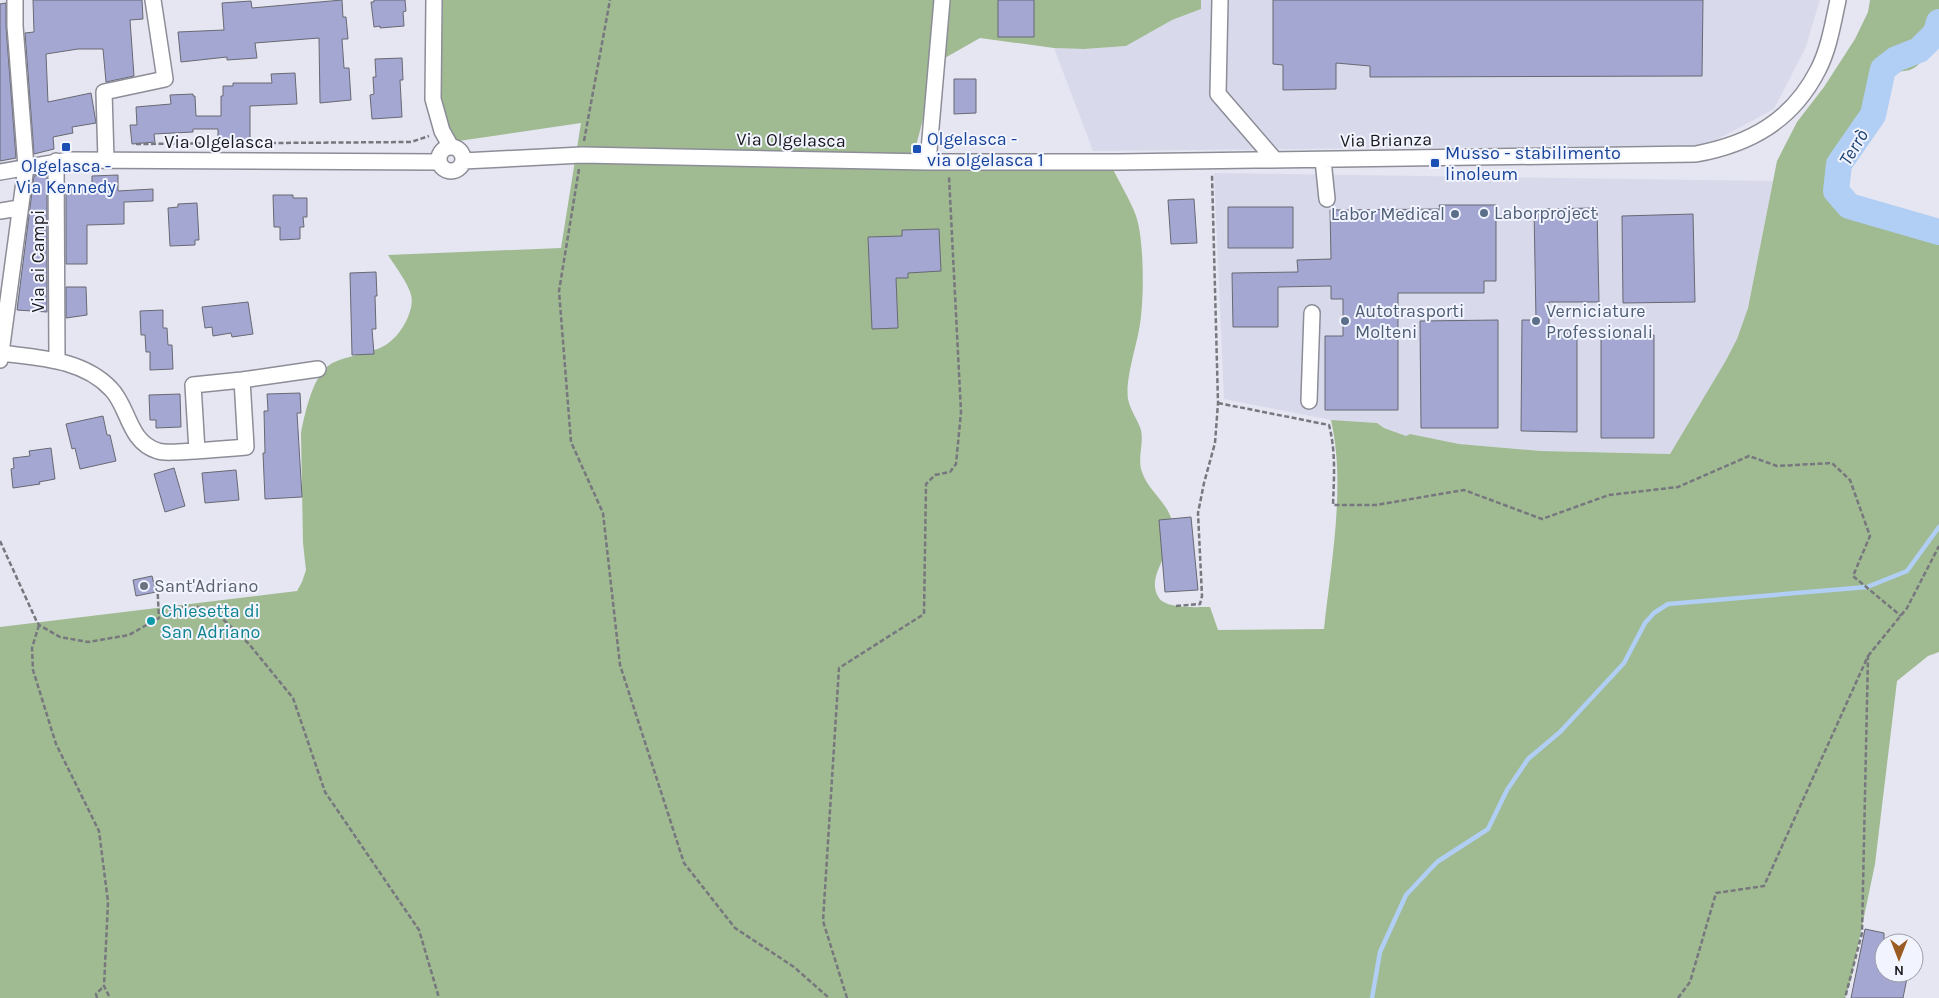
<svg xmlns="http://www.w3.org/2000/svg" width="1939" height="998" viewBox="0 0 1939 998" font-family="Karla,sans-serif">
	<rect width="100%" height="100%" fill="#e5e6f1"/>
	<!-- built -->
	<path fill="#d8daec" d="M1201,0H1820L1805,49L1774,109L1707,145L1093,151L1054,48L1084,49L1126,46L1172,20L1200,9Z
		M1214,173L1773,181L1748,308L1737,339L1725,362L1670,454L1541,451L1459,444L1410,434L1406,436L1384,428L1377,423L1331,420L1224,399Z"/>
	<!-- forest -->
	<path fill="#a0ba92" d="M443,0H1201V9L1172,20L1126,46L1084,49L1054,48L980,38L943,59L929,63L923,119L916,146L928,160L1111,165C1117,179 1136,209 1138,223C1144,249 1144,298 1140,324C1137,345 1125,379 1128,399C1130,410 1138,420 1141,430C1144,444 1137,459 1142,472C1149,493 1171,504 1173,527C1175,550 1144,576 1159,598C1166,609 1198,607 1210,607L1218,630L1324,629C1331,563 1346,485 1331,420L1377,423L1384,428L1406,436L1410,434L1459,444L1541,451L1670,454L1725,362L1737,339L1748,308L1777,161L1797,122L1824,87L1855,39L1868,12L1870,0H1939V41C1933,48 1920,66 1912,69C1904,73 1894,69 1888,78C1878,92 1885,112 1877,127C1875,132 1868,137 1863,140C1850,152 1831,167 1832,187C1833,194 1839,198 1843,203L1939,227V652L1928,656L1897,681L1875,864L1851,979L1845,998H0V627L297,591L302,582L306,570L303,543L301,433C305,413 312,379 328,366C338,358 353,357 364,353C373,351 385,347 392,340C402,332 415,309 411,295C408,283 395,266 388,255L561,248L581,123L438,144Z"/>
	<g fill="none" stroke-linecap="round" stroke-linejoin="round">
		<!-- stream -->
		<path stroke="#b1cef4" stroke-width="4.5" d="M1372,998L1380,952L1406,895L1437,862L1488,829L1507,790L1528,759L1560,732L1624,663L1645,623L1654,613L1668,604L1867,587L1907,571L1939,527"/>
		<!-- river -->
		<path stroke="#b1cef4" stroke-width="26" d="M1939,22L1936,33L1919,50L1896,59L1883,69L1873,115L1839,164L1836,191L1849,206L1939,232"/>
	</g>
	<!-- building -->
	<path fill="#a3a7d2" stroke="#686973" d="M33,0H142L143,19L130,20L134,76L106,82L103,49H78L46,54L48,102L91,93L96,123L72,127L73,133L53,137L54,149L34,154L25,33L34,32Z
		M342,0L343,17H346L348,39H342L344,68H349L351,100L320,103L319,38L255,43L257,58L227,60V57L181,62L178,32L224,30L222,3L251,1L252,8Z
		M374,0H405L406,11L403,12L404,26L380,28V26L374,27L371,2H374Z
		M998,0H1034V37H998Z
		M1273,0H1703L1702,76L1370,77V66L1336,63V89L1283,90V65L1273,64Z
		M6,3V27L16,158L0,161V4Z
		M402,58L403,80H400L402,117L372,119L370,95L374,94L373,77H376L375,59Z
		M295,73L297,104L250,106V142H218V129H193V132L154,134L155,142L132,144L130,125H137L136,107L171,104L170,95L193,94V96H195L196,116H221V96H223V86H233V83H272L271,74Z
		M954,79H976V113L954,114Z
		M44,174L47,175V312L17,310L34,176Z
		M118,175V191L153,189V201L124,202V224L87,225V264H66V187H92V176Z
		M273,195H293V198H307V217H303L304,227H300V239L280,240V227H274Z
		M1194,199L1197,243L1171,244L1168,200Z
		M197,203L199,240H195V245L170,246L168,208L178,207V204Z
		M1439,205H1496V281H1484V293H1398V410H1325V336H1343V299H1331V286L1278,287V327H1233L1232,273L1298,272L1297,260L1331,259L1330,210L1440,209Z
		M1228,207H1293V248H1228Z
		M1597,208L1599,302H1549V333H1577V432L1521,431L1522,320H1536L1534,209Z
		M1693,214L1695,302L1623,303L1622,216Z
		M939,229L941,271L908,273V278H896L898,328L872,329L868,237L902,236V230Z
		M376,272L377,296H375L376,329H372L374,354L352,355L350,273Z
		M66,287H86L87,315L66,318Z
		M248,302L253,334L232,337L231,333L213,336L212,327L205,328L202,307Z
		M163,310V328H167L168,345H172L173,369L150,370V352H146L145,335H141L140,311Z
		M1498,320V428H1421L1420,321Z
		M1601,335H1654V438H1601Z
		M300,393L301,413H297L302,497L265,499L263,453H265L264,411H268L267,394Z
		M180,394L181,427L156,428V420H150L149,395Z
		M103,416L107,435H110L116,461L80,469L75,448L72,449L66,424Z
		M51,448L55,479L39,482L40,484L13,488L11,469L14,468L13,458L30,456L29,451Z
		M174,468L185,506L165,512L154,474Z
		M236,470L239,500L205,503L202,473Z
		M1191,517L1198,590L1165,592L1159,520Z
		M152,576L156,592L136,596L133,580Z
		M1865,929L1884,933V973H1908L1903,998H1851Z"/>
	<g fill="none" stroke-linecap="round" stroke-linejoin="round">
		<!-- minor casing -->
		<g stroke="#8c8d97" stroke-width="18">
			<path id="minor" d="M434,0L433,99L442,131L451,147
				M1220,0L1218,94L1275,160
				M439 159a12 12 0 1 1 24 0a12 12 0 1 1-24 0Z
				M106,160L104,92L165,79L153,0
				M1323,160L1327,199
				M56,161L57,360
				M463,161L582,155L928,162H1118L1696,154C1750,144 1792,121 1818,70C1829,49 1833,23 1838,0
				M928,162L942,0
				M0,172L69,160L439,162
				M0,211L19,208
				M1,353C39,358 83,359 111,389C129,407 128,442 158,451C164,453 171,452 177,452C200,451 223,449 246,447L242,380
				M0,360L26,167L15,26V0
				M1309,401L1312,313
				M197,451L193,385L242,380L318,369"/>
		</g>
		<!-- path -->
		<path stroke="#77777e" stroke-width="2.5" stroke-dasharray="5 2.5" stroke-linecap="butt" d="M584,141L610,0
			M136,144L411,142L429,136
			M579,169L559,291L571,442L603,513L620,665L684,863L735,928L794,967L829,998
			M1218,403L1329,425C1336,452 1334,478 1333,505H1376L1464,490L1542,519L1609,495L1678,487L1749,456L1777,466L1832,463L1850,480L1870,536L1853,576L1901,616
			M0,541L36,620L39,625L60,637L88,642L129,635L178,607H202L215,612L227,623L249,644L293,698L325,792L419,930L439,998
			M157,579L159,619
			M1176,606L1200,604L1202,596L1198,513L1204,483L1215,443L1218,403L1212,175
			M39,625L32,648L33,670L56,744L99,831L108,902L104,986L110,998
			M1868,656L1907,608L1939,546
			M97,998L96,994L104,986
			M847,998L823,921L839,668L924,614L926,484L935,475L950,472L956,464L961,412L949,177
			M1678,998L1690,982L1716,893L1764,886L1868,656L1862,933L1845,998"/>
		<!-- minor -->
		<use href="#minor" stroke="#fff" stroke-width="15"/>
	</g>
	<!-- markers -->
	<g fill="#1a4fb4" stroke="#f2f4ff" stroke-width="2">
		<rect x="61" y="142" width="10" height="10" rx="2.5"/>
		<rect x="912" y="144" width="10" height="10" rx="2.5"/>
		<rect x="1430" y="158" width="10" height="10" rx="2.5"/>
	</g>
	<g fill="#5c6f8a" stroke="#f2f4ff" stroke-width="2">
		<circle cx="1484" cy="213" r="5"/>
		<circle cx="1455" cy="214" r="5"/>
		<circle cx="1345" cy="321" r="5"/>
		<circle cx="1536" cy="321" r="5"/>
	</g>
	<circle fill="#6b7280" stroke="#f2f4ff" stroke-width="2" cx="144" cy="586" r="5"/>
	<circle fill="#0f9aa8" stroke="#f2f4ff" stroke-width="2" cx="151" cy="621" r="5"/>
	<g text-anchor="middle" stroke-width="4" stroke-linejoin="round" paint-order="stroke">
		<!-- transit labels -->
		<g font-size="18" fill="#164399" stroke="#f2f4ff" text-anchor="start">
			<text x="927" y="145">Olgelasca -<tspan x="927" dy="21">via olgelasca 1</tspan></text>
			<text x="1445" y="159">Musso - stabilimento<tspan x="1445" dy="21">linoleum</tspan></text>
			<text x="66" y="172" text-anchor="middle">Olgelasca -<tspan x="66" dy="21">Via Kennedy</tspan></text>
		</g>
		<!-- street labels -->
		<g font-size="18" fill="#1a1a1e" stroke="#f2f4ff">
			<text transform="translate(791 140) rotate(1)" y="6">Via Olgelasca</text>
			<text transform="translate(1386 140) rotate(-1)" y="6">Via Brianza</text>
			<text x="219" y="148">Via Olgelasca</text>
			<text transform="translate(38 261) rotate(-90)" y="6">Via ai Campi</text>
		</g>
		<!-- service labels -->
		<g font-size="18" fill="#4e5e75" stroke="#f2f4ff" text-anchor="start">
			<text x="1494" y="219">Laborproject</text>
			<text x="1445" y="220" text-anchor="end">Labor Medical</text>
			<text x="1355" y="317">Autotrasporti<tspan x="1355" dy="21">Molteni</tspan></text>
			<text x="1546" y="317">Verniciature<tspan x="1546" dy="21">Professionali</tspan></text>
		</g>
		<!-- worship labels -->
		<g font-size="18" fill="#5b616d" stroke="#f2f4ff" text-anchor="start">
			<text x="154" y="592">Sant'Adriano</text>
		</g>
		<!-- culture labels -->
		<g font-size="18" fill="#0d838f" stroke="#f2f4ff" text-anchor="start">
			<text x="161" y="617">Chiesetta di<tspan x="161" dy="21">San Adriano</tspan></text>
		</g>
		<!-- water labels -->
		<g font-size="19" font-style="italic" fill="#1b4372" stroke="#f2f4ff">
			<text transform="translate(1853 147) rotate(-59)" y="7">Terrò</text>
		</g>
	</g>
	<!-- north arrow -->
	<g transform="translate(1899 958) rotate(180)"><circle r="24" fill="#f2f4ff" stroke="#9c9da5"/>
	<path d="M0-4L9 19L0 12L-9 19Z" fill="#9a5c22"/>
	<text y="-8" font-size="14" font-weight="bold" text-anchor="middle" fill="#1a1a1e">N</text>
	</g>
</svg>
